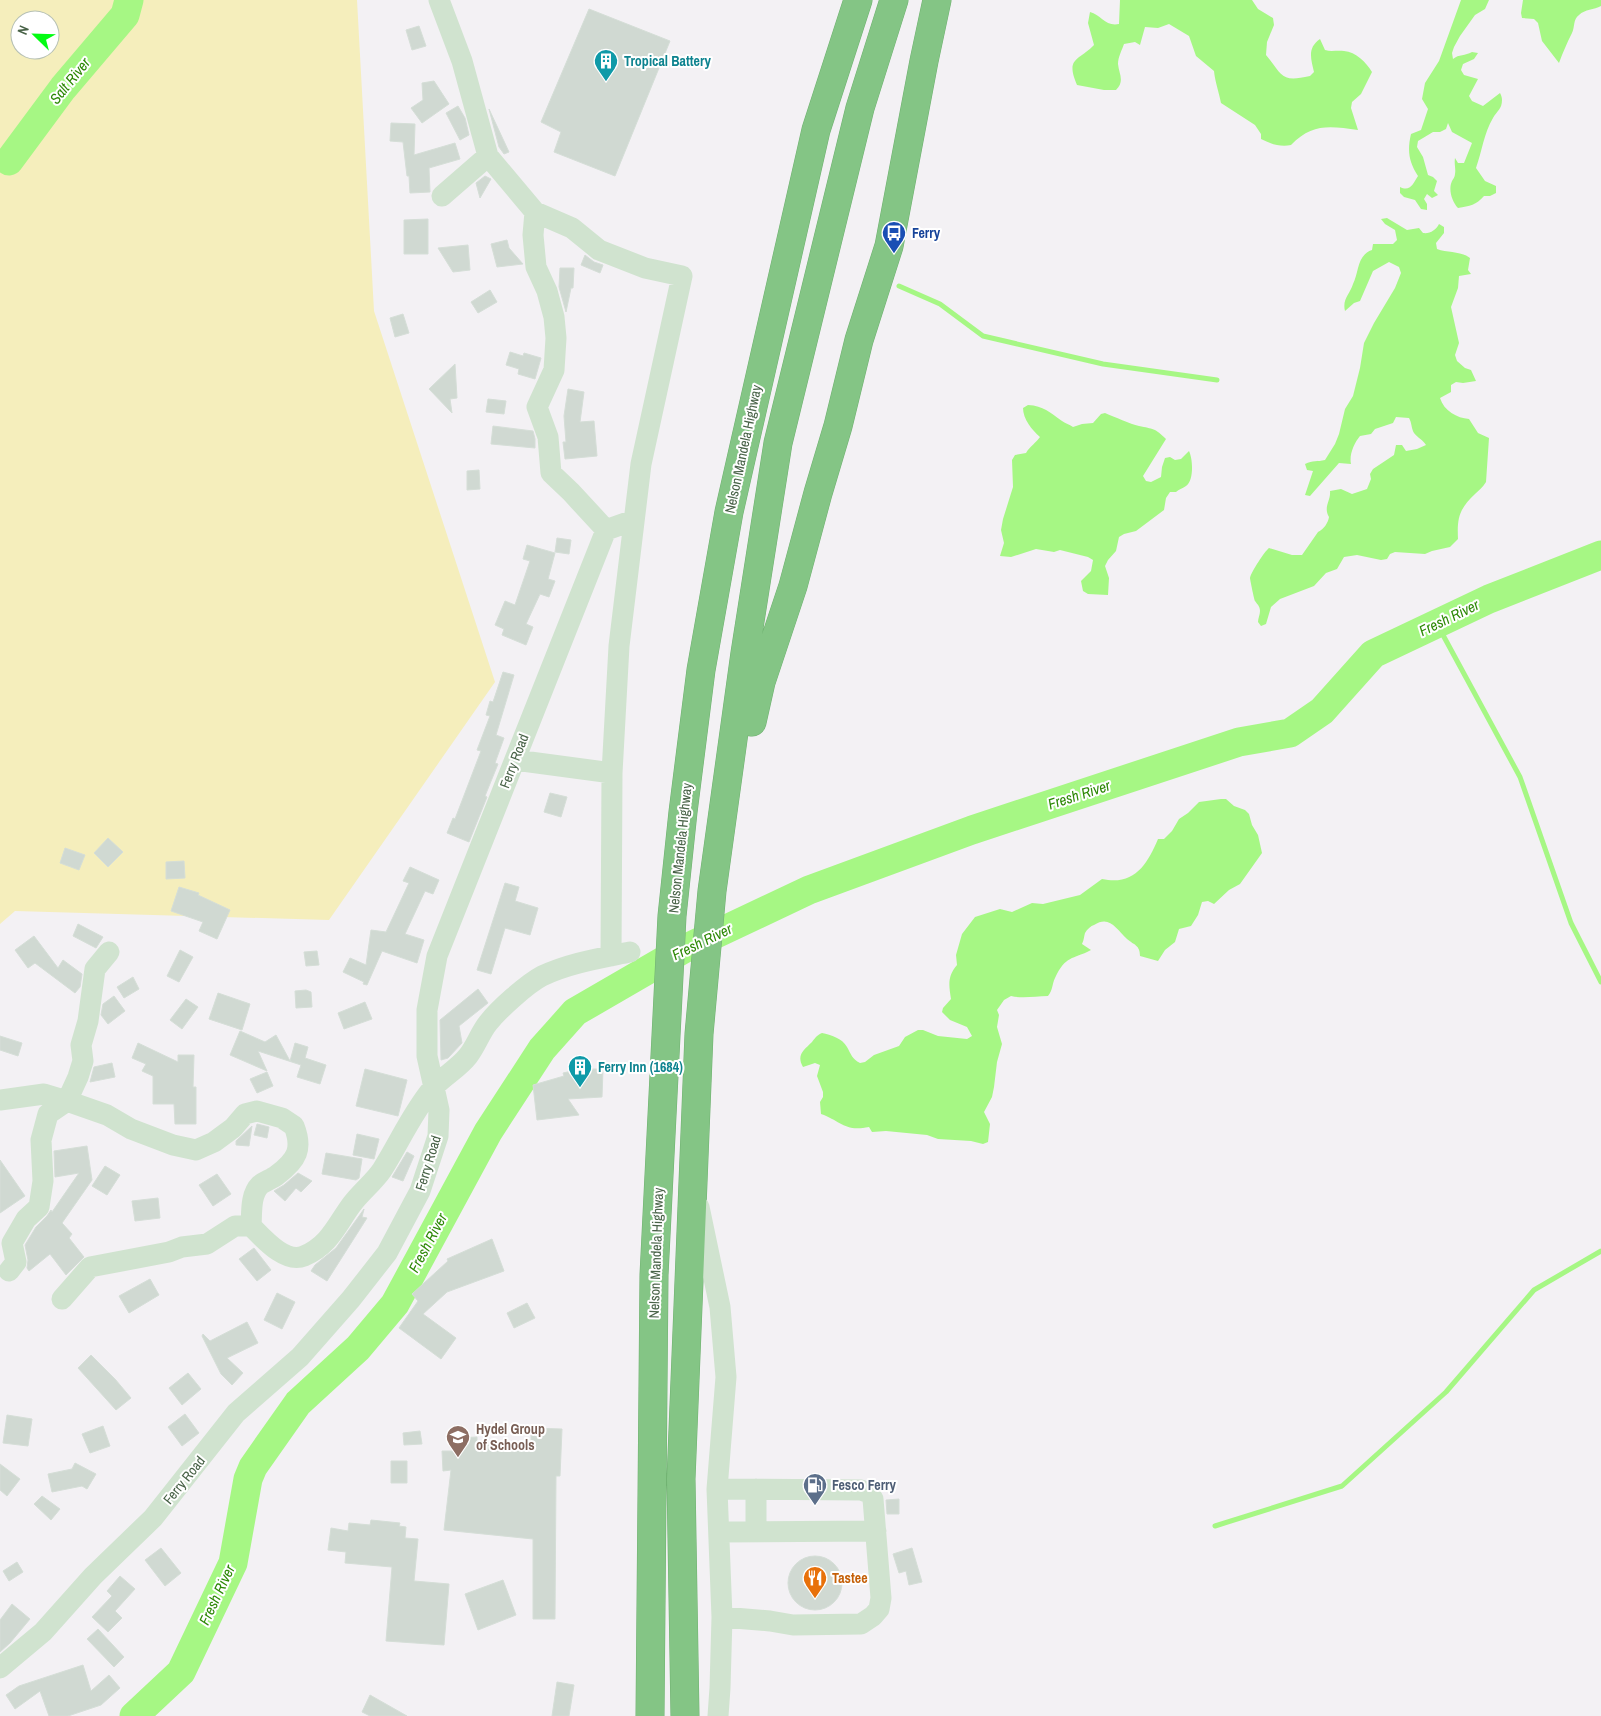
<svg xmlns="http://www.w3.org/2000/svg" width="1601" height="1716" viewBox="0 0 1601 1716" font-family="'Archivo Narrow',sans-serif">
	<rect width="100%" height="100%" fill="#f3f1f4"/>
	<!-- green -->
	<path fill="#f5eebc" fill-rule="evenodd" d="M0,0H357L374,311L495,682L329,920L15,911L0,924ZM20,20H50V50H20Z"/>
	<!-- water -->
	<path fill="#a6f784" d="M1120,0H1252L1258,9L1273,18L1274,25L1267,42L1266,55C1283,75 1280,83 1310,76L1314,72C1311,59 1307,48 1320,39L1325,50C1331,52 1337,50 1344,51C1356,52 1366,62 1372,72L1361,94L1352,102L1351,108L1358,130C1330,126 1312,123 1291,145C1280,147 1271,144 1261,139V134L1255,125L1221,103C1219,92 1215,82 1214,71L1196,56L1189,36L1169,24L1158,28L1145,27L1140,45L1135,42L1124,44C1122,50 1118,57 1118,64C1119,74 1125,81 1116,90H1104L1077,85C1065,57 1079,61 1094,45L1088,23L1090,12C1101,15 1106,27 1119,24Z
		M1461,0H1489L1485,9L1475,15L1460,36L1454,47L1452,53L1453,59C1459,54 1465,56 1472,52L1478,53L1474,59L1463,64L1461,70L1464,75L1478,79L1469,96L1472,101L1483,106L1500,93C1501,95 1502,97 1502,100C1502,109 1497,111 1493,118C1484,133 1482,151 1476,168L1485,181L1496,186V193L1490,196H1484C1476,205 1470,206 1458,208C1452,201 1448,190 1452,181C1453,179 1455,177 1455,174C1456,169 1454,164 1455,158L1458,163H1464L1472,143L1452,132L1448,123L1446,129L1440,132H1433L1418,141L1417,147L1423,157L1428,175L1433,177L1437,181L1434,191L1438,195L1432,198L1427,194L1424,199L1427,204V210L1421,209L1415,200L1404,197L1400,193V187C1410,192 1413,184 1418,176C1409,162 1407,151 1411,134L1421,130L1428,109L1422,99L1425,83L1439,61Z
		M1523,0H1601V6C1594,10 1585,9 1579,15C1573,19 1575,27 1572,33C1567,43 1563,52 1559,63L1542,41L1538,23L1534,19L1522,18L1521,13Z
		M1387,218L1407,230L1419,228L1423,233C1430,234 1436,230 1439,224L1444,227V233L1436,243L1437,249C1448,253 1461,251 1470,258L1468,270L1471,274L1459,276L1458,288L1451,307L1459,343L1455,355L1457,361L1465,368L1471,370L1476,381L1463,383L1456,382L1451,385V392L1440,398C1444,411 1457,418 1469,419L1478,433L1489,438L1486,482C1483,487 1479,490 1475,494C1459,509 1457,518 1458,539L1450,547L1432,551L1425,554L1395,552L1390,554L1387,559L1381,560L1357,555L1344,557L1337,569L1326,573L1314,586L1280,599L1271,607L1266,624L1261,626L1258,622C1258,618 1260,615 1260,611C1260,606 1257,604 1255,601C1254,599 1250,579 1250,578C1251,572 1265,551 1269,548L1292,555H1302L1318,532C1324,529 1328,523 1329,517C1323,507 1331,501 1330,491L1341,489L1352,494L1367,489L1371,479L1370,474L1373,469L1394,455L1396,445H1402L1406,451L1417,449L1426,445C1423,440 1418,438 1414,433C1411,428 1412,423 1409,418L1396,417L1393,423L1375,429L1371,434L1360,436C1354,443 1349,455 1351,464L1339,463L1310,496L1305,495L1313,471L1307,470L1305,464C1313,460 1317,462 1325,460L1335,444L1339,434L1345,409L1353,396L1360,368L1364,343L1374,323L1395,288L1401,273L1399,267L1389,262L1373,271L1360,301L1354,303L1345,311C1342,299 1350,294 1353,284C1359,272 1357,255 1372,250L1373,244H1393L1397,240L1395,230L1385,224L1381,219Z
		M1028,405C1044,406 1049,412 1062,421C1066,424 1069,424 1073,427L1082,424L1093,423L1101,414L1105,413C1115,417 1130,424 1139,426C1153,429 1155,428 1166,439L1143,476L1146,481L1151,482L1161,477L1162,467L1165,458L1170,457L1175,460L1181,459L1189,451C1193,459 1194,481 1186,486C1182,489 1179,489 1176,492H1170L1166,498L1164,510L1136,531L1124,534L1119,537L1116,551L1108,560L1105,566L1109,578L1108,595L1088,594L1083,591L1081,581L1091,571L1093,560L1088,557L1060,550L1054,552L1036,549L1011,557L1000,556L1004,543L1001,530L1003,519L1013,487L1012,460L1015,455L1026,453C1030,446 1036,443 1040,437C1032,430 1023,419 1023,408Z
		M1221,799H1226L1234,806L1245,810L1249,814L1252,825L1258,835L1262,853L1240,884L1229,890L1214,904L1208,901L1202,902L1198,915L1191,926L1179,929L1175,942L1165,950L1158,961L1140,956C1140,945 1134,945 1127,939C1116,929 1110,915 1094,925C1091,926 1087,929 1085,933C1084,936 1084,940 1082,944L1091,950C1072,960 1066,955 1055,978C1052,984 1053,990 1048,996C1035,996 1024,999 1011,996L1004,1000L997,1010L999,1015L997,1027L1002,1044L997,1062L994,1087L992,1097L984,1112L990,1124L988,1142L983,1144L971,1141L938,1139L927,1135L886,1131L872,1132L869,1127C844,1132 841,1121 821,1114L820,1102L823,1097V1092L817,1076L820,1065L815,1063L803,1067C796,1055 804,1050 812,1042C815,1038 817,1035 822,1033C831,1035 842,1038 847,1047C851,1054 852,1059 860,1063L865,1062L874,1055L899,1046L905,1037L918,1030H923L938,1036L967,1039L972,1036L967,1027L950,1020L942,1012L943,1008L951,999C949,985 947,977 957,965L956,955L962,934L975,917L1000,909L1012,912L1032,903L1043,904L1080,895L1102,879C1134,886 1147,865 1158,839H1164L1172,831L1179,819L1188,813L1199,802Z"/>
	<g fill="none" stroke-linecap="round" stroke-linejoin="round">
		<!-- stream -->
		<path stroke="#a6f784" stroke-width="5" d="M899,286L940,304L983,336L1103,364L1217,380
			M1437,624L1520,777L1571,923L1601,982
			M1215,1526L1342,1486L1446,1392L1534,1290L1601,1251"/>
		<!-- river -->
		<path stroke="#a6f784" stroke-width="29" d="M9,161L63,88L125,15L129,0
			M134,1716L181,1672L233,1563L248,1479L253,1467L298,1403L358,1348L395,1304L488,1132L542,1049L575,1012L682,950L809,890L972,830L1239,742L1290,733L1322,711L1373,654L1489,599L1601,555"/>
	</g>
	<!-- building -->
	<path fill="#d0d9d2" stroke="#d5ded7" d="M589,9L670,41L615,176L554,152L561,132L541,122Z
		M419,26L426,46L412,50L406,30Z
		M434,81L449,104L422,123L411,108L423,100L422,83Z
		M458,106L465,118L469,135L460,140L446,113Z
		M489,109L509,152L504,154L499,147Z
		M391,123L415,124L414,155L455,143L460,159L429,168L430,192L410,193L409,176H407L403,142L390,141Z
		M485,176L491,179L480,198L476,183Z
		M428,219V254H404V220Z
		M507,240L509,248L523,264L497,267L491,244Z
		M468,245L470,270L453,272L438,248Z
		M585,255L594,262L603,265L600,273L581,265Z
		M560,268H574L573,288H571L566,312L559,287Z
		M490,290L497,302L478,313L471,302Z
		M403,314L409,333L395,337L390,318Z
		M510,352L523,356L524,353L541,358L535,379L518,374L519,369L506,365Z
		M455,364L457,398L450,399L452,413L429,389Z
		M568,389L584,392L580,422L594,421L597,456L565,459L563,442H566L564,416Z
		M488,399L506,401L504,414L486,412Z
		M493,426L533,431L535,439V448L491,444Z
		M479,470L480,489L467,490V471Z
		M557,538L571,540L569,554L555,552Z
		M527,545L555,553L548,579L555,581L549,597L540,594L526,624L533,627L526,645L502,635L504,629L495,625L505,601L515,605L530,561L523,559Z
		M503,672L514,675L496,735L504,738L495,763L498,764L485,796L487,797L469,842L447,833L453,818L455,819L481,751L477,750L490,716L486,715L490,701L493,702Z
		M550,793L567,797L561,817L544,812Z
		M108,838L123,852L108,867L94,853Z
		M65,848L85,855L79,870L60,863Z
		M184,861L185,878L166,879V862Z
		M410,867L439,880L433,894L425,891L405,934L424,940L417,963L382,951L367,985L363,984L364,982L343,972L350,958L366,965L371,930L386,932L409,883L403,881Z
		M505,883L519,887L515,901L538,908L530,935L505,928L491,974L477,970Z
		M179,887L199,893L198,895L230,910L217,939L199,931L203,922L171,911Z
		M78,924L103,937L96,948L73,936Z
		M34,936L58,968L63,960L82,974L80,987L75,993L35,963L28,968L15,950Z
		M180,950L193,957L179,982L167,976Z
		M317,951L319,965L306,966L304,952Z
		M133,977L139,989L124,998L117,987Z
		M478,989L488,1003L459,1026L462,1043L448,1058L441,1060L440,1020Z
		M306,990L311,992L312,1007L296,1008L295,991Z
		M218,993L250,1004L242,1030L209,1019Z
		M114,996L125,1011L108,1024L101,1015L103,1004Z
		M186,999L198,1007L182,1029L170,1020Z
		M365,1002L372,1019L344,1029L338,1013Z
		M240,1031L265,1042L276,1035L290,1061L295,1043L308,1047L305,1058L326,1065L320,1084L297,1077L301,1065L258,1051L267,1071L230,1055Z
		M0,1036L22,1043L18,1056L0,1050Z
		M138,1043L178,1062V1055H194L193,1087H196V1124H175L174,1104H153V1076L142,1071L146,1064L132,1058Z
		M112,1063L115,1077L90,1082L94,1067Z
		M365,1069L407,1080L398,1116L356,1106Z
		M581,1069H603L602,1097L568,1099L579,1115L537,1120L533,1085L564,1076L563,1073Z
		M267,1072L273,1086L257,1093L250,1079Z
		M257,1124L269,1127L267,1138L254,1135Z
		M252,1126L249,1146L236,1145V1141Z
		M357,1134L379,1139L374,1159L353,1155Z
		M87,1146L92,1180L62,1223L72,1234L69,1238L84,1257L66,1275L50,1254L29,1271L27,1268L28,1260L25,1245L36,1227L47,1216L51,1210L52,1212L79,1173L55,1177L54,1151Z
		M407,1152L414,1156L403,1181L392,1177Z
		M326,1153L362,1159L359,1178L356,1180L322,1174Z
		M0,1160L25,1196L0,1213Z
		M105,1166L120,1175L107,1195L92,1186Z
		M298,1173L312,1181L301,1192L296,1188L285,1201L274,1191L284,1185Z
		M217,1174L231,1194L213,1206L199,1185Z
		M158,1198L160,1218L135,1221L132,1201Z
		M364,1209L362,1217L367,1218L327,1281L311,1271L315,1265L336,1248Z
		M492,1239L504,1271L447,1292L423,1314L456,1338L441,1359L399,1328L418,1301L412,1294L448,1261L447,1259Z
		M254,1248L271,1270L257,1281L239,1259Z
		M150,1279L159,1295L129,1313L119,1296Z
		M277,1293L295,1302L282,1329L264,1320Z
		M527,1303L535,1318L514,1328L507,1313Z
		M247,1322L258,1343L227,1358L243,1373L232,1385L221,1374L202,1336L203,1334L210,1341Z
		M91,1355L115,1379L131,1398L116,1410L78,1368Z
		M188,1373L201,1389L182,1405L169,1388Z
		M185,1414L199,1433L182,1446L168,1427Z
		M7,1415L32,1419L28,1446L3,1443Z
		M103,1426L110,1446L90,1453L82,1434Z
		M531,1428L562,1429L560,1476H556L555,1619H533V1539L444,1530L451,1470L443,1471L442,1451H456L455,1438L477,1437V1442H531Z
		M420,1431L422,1444L404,1445L403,1433Z
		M391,1461H407V1483H391Z
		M75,1463L96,1474L87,1489L82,1486L52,1492L48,1474L72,1469Z
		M0,1464L20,1479L7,1496L0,1490Z
		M42,1496L60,1509L51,1520L34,1504Z
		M899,1499V1514H887L886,1500Z
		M371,1520L400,1523L399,1526L406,1527L405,1538L418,1539L414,1581L449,1584L444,1645L386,1641L392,1567L345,1563L346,1552L328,1550L331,1528L348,1531L349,1523L370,1525Z
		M161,1548L181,1573L165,1586L145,1560Z
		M912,1548L922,1582L909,1585L906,1571L899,1573L893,1554Z
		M788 1583a27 27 0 1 1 54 0a27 27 0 1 1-54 0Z
		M17,1562L23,1572L9,1581L3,1571Z
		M120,1576L135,1589L115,1611L122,1618L108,1632L92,1617L112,1596L107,1591Z
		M503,1580L516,1615L478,1630L465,1594Z
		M12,1604L30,1619L10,1643L0,1652V1620Z
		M98,1629L124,1657L114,1667L87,1639Z
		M83,1665L91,1691L109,1675L120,1688L101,1705L68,1716H49L40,1691L15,1709L6,1695L19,1686Z
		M557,1682L574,1685L569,1716H552Z
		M370,1695L407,1716H370L362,1712Z"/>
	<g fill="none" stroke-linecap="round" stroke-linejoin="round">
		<!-- highway casing -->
		<g stroke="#6fb170" stroke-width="29">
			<path id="highway" d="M752,722L761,682L793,586L818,493L838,426L859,340L889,246L924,61L937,0
				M650,1716L654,1275L672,916L683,812L701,670L729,512L816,130L858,0
				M685,1716L681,1479L699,1034L712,891L745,653L778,443L860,108L894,0"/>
		</g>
		<!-- minor -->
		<path stroke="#d0e3cf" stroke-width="21" d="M439,0L462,61L488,156L535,212L572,228L599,250L645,268L682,276L641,464L619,646L612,773L611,956
			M442,196L488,156
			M535,212L533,235L536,267L547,291L554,317L556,338L554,370L537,407L548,437L551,473L571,492L606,530
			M515,760L612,773
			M0,1100L44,1094L67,1101L107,1115L131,1129L173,1145L196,1150L214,1142L233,1128L245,1114L257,1111L282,1118L294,1126C303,1149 297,1160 277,1175C272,1179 265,1181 260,1185C250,1195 252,1213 251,1226C263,1238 285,1264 304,1256C330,1245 337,1224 352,1204C361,1192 374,1182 382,1170C399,1143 412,1113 432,1089C442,1077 458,1069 468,1056C476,1046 480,1033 488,1023C499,1009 527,984 542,976C569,963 601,958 630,952
			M699,1207L720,1307L726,1377L717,1489L722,1617L720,1688L718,1716
			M9,1271L16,1262L12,1243L26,1219L39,1207L43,1181L41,1140L48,1114L67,1101L78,1077L83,1061L81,1045L88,1021L95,969L109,952
			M62,1299L90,1267L169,1252L182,1247L207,1244L235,1226H251
			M717,1489L861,1490L869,1493L873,1499L881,1598L879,1609L873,1616L861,1624L793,1625L770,1621L722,1617
			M756,1489V1532
			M719,1532L876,1531
			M0,1668L43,1632L93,1576L153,1518L236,1413L300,1357L351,1299L387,1253L420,1191L438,1136L439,1110L427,1056V1010L437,956L606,530L634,520"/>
		<!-- highway -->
		<use href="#highway" stroke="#84c585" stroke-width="28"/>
	</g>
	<!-- icons -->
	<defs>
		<g id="building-pin" transform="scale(1.25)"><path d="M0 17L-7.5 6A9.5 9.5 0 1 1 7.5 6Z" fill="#0f9aa8" stroke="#fff"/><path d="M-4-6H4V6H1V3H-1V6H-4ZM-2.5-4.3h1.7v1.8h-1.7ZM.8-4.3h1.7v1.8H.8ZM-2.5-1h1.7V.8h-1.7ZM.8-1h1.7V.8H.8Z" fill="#fff"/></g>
		<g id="bus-pin" transform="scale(1.25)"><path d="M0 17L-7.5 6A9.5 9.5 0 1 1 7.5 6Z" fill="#1a4fb4" stroke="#fff"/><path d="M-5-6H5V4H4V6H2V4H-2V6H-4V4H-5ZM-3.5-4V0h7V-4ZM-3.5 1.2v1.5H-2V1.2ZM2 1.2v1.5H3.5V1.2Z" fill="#fff"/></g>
		<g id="school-pin" transform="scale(1.25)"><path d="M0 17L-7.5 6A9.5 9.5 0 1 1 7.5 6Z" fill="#8d6e63" stroke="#fff"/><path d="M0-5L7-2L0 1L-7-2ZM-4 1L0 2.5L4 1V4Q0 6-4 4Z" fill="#fff"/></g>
		<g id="fuel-pin" transform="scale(1.25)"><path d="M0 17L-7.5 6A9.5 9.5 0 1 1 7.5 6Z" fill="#5c6f8a" stroke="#fff"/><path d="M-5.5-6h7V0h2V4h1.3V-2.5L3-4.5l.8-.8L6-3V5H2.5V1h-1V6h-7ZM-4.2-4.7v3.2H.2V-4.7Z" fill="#fff"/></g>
		<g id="restaurant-pin" transform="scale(1.25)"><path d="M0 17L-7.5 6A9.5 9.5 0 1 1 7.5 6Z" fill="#e8710a" stroke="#fff"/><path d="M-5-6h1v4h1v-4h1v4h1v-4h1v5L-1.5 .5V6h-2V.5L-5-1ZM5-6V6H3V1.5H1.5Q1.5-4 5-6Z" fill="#fff"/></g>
	</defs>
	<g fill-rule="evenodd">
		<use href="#building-pin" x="606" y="61"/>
		<use href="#bus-pin" x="894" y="233"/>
		<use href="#building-pin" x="580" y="1067"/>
		<use href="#school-pin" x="458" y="1437"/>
		<use href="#fuel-pin" x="815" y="1485"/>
		<use href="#restaurant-pin" x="815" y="1578"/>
	</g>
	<g text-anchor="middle" stroke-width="4" stroke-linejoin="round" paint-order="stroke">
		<!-- culture labels -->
		<g font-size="14" font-weight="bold" fill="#0d838f" stroke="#fff" text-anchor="start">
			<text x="624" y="66">Tropical Battery</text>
			<text x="598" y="1072">Ferry Inn (1684)</text>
		</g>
		<!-- transit labels -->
		<g font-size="14" font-weight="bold" fill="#164399" stroke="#fff" text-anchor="start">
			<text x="912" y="238">Ferry</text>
		</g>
		<!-- street labels -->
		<g font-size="14" fill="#486247" stroke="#fff">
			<text transform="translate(743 449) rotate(-78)" y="5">Nelson Mandela Highway</text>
			<text transform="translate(514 761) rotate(-69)" y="5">Ferry Road</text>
			<text transform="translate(680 848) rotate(-84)" y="5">Nelson Mandela Highway</text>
			<text transform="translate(428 1163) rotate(-73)" y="5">Ferry Road</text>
			<text transform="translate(656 1253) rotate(-88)" y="5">Nelson Mandela Highway</text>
			<text transform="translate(184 1480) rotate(-51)" y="5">Ferry Road</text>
		</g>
		<!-- education labels -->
		<g font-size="14" font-weight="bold" fill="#785e54" stroke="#fff" text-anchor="start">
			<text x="476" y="1434">Hydel Group<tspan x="476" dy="16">of Schools</tspan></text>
		</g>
		<!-- service labels -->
		<g font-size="14" font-weight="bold" fill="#4e5e75" stroke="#fff" text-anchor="start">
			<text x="832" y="1490">Fesco Ferry</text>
		</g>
		<!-- food labels -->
		<g font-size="14" font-weight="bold" fill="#c56008" stroke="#fff" text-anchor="start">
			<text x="832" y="1583">Tastee</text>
		</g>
		<!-- water labels -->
		<g font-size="15" font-style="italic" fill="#2c8805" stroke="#fff">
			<text transform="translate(70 81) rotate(-51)" y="5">Salt River</text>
			<text transform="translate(1449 618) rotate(-26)" y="5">Fresh River</text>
			<text transform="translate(1079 795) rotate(-18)" y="5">Fresh River</text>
			<text transform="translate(702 942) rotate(-26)" y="5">Fresh River</text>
			<text transform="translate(428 1243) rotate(-62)" y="5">Fresh River</text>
			<text transform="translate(217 1595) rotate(-65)" y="5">Fresh River</text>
		</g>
	</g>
	<!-- north arrow -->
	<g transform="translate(35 35) rotate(293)"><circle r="24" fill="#ffffff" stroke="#b6c0b5"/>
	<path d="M0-4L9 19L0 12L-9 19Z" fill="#03fc12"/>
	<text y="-8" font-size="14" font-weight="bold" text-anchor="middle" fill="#486247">N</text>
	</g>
</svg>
